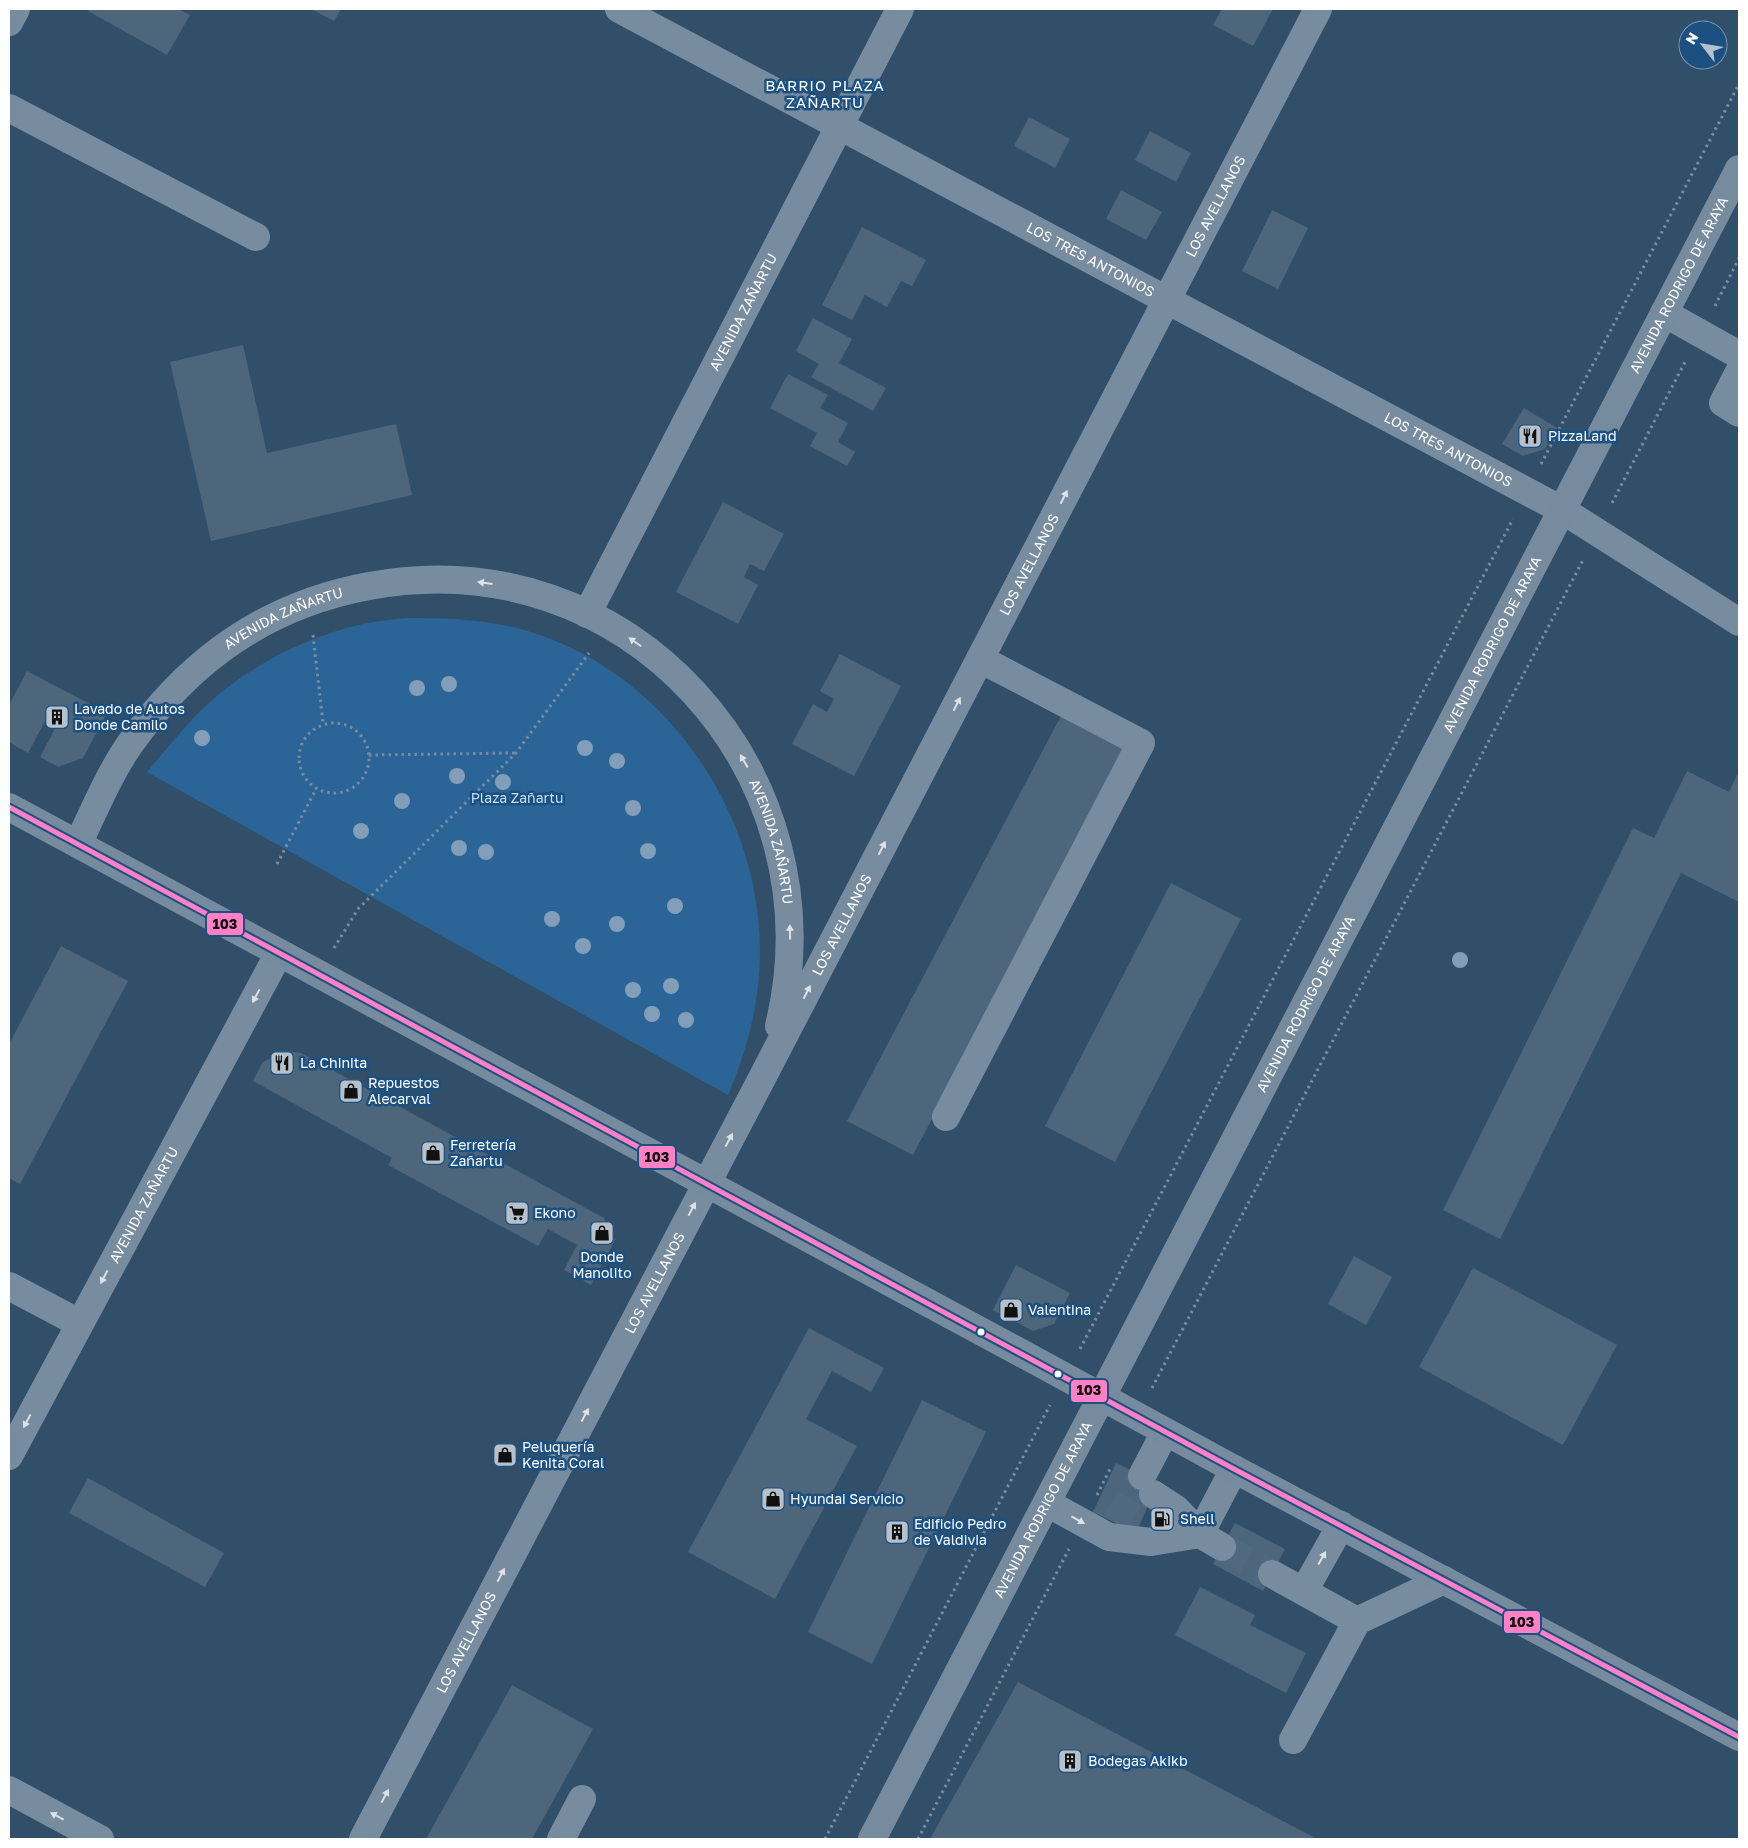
<svg xmlns="http://www.w3.org/2000/svg" width="1748" height="1848" viewBox="0 0 1748 1848" font-family="'Golos Text',sans-serif">
	<rect width="100%" height="100%" fill="#324f6a"/>
	<!-- green -->
	<path fill="#2b6597" d="M405,618C445,618 485,619 524,630C662,669 759,808 760,949C760,1001 748,1048 728,1095L147,772C161,756 174,739 189,723C235,673 297,639 363,624C376,621 391,620 405,618Z"/>
	<!-- building -->
	<path fill="#4e667c" d="M89,9H178L190,15L167,55L88,11Z
		M311,9H341L334,21Z
		M1222,9H1273L1253,46L1213,25Z
		M1029,117L1070,139L1055,168L1014,146Z
		M1150,131L1191,153L1176,182L1135,160Z
		M1121,190L1162,212L1146,240L1106,219Z
		M1272,210L1308,228L1278,289L1242,271Z
		M862,227L926,260L912,286L901,281L887,307L865,295L852,320L822,305Z
		M813,318L852,339L839,363L886,388L873,411L811,377L819,364L796,351Z
		M243,345L267,453L396,424L412,495L211,541L170,362Z
		M788,374L828,395L820,408L848,423L838,442L855,452L847,466L810,446L817,433L770,408Z
		M1524,408L1557,428L1545,449L1523,456L1502,444Z
		M723,502L784,534L764,571L750,564L744,577L758,585L738,624L676,592Z
		M840,654L901,686L854,776L792,744L813,704L827,712L834,699L820,691Z
		M27,671L107,713L83,758L58,767L40,757L56,727L45,721L28,753L9,742V705Z
		M1062,714L1128,749L913,1155L847,1121Z
		M1687,771L1729,792L1737,775L1739,776V902L1681,873L1500,1239L1443,1210L1633,828L1654,838Z
		M1171,883L1241,919L1115,1162L1045,1126Z
		M61,946L128,981L20,1184L9,1178V1044Z
		M285,1051L301,1053L604,1218L615,1240L591,1285L564,1270L577,1245L548,1229L538,1246L388,1165L392,1158L253,1081L263,1062Z
		M1354,1256L1392,1277L1366,1325L1328,1304Z
		M1016,1265L1070,1293L1054,1324L1033,1331L993,1310Z
		M1473,1268L1617,1345L1563,1445L1419,1367Z
		M809,1328L884,1368L871,1392L832,1371L806,1419L857,1446L775,1599L688,1552Z
		M922,1400L986,1432L872,1664L808,1632Z
		M1116,1463L1158,1483L1136,1533L1093,1512Z
		M88,1478L224,1553L205,1587L69,1513Z
		M1235,1523L1285,1549L1263,1591L1213,1564Z
		M1200,1587L1255,1615L1250,1625L1306,1653L1286,1693L1175,1635Z
		M1018,1682L1317,1839H930Z
		M512,1685L593,1729L532,1839H426Z"/>
	<g fill="none" stroke-linecap="round" stroke-linejoin="round">
		<!-- minor-tunnel -->
		<path stroke="#516980" stroke-width="28" stroke-dasharray="28 14" stroke-linecap="butt" d="M1116,1523L1142,1476
			M1222,1547L1272,1574"/>
		<!-- path -->
		<path stroke="#788ca0" stroke-width="3" stroke-dasharray="2.5 4" stroke-linecap="butt" d="M1715,306L1739,258
			M1541,464L1739,84
			M1612,503L1686,360
			M313,635L323,723
			M299 758a35 35 0 1 1 70 0a35 35 0 1 1-70 0Z
			M369,755L516,753
			M277,864L316,789
			M334,948L358,909L516,753L589,653
			M1080,1349L1513,519
			M1152,1388L1583,560
			M1097,1495L1110,1469
			M825,1839L1050,1405
			M918,1839L1069,1549"/>
		<!-- minor -->
		<g stroke="#788ca0" stroke-width="28">
			<path id="s1" d="M619,9L1562,510L1739,622"/>
			<path d="M9,22L16,9"/>
			<path d="M9,108L256,237"/>
			<path d="M1664,313L1739,355"/>
			<path d="M1739,372L1723,403L1739,413"/>
			<path id="s2" d="M587,614L900,9"/>
			<path id="s3" d="M78,844C94,811 109,774 130,744C155,709 185,676 220,650C263,618 315,596 369,586C628,537 840,773 779,1026"/>
			<path d="M946,1117L1141,743L980,659"/>
			<path d="M9,1286L79,1323"/>
			<path id="s4" d="M9,1456L279,953"/>
			<path d="M1142,1476L1165,1432"/>
			<path d="M1153,1494L1176,1509L1200,1534L1234,1469"/>
			<path d="M1047,1503L1109,1537L1151,1542L1200,1534L1222,1547"/>
			<path d="M1272,1574L1357,1621"/>
			<path d="M1304,1591L1341,1525"/>
			<path d="M1293,1740L1357,1621L1444,1580"/>
			<path d="M9,1790L100,1839"/>
			<path id="s5" d="M363,1839L760,1082L1318,9"/>
			<path d="M561,1839L582,1799"/>
		</g>
		<!-- major -->
		<g stroke="#768b9d" stroke-width="28">
			<path d="M9,807L1036,1361L1234,1469L1739,1737"/>
			<path id="s6" d="M872,1839L1739,169"/>
		</g>
		<!-- bus-1 casing -->
		<g stroke="#1b5081" stroke-width="9">
			<path id="bus-1" d="M9,807L1234,1469L1739,1737"/>
		</g>
		<!-- bus-1 -->
		<use href="#bus-1" stroke="#ff80c5" stroke-width="5"/>
	</g>
	<!-- trees -->
	<g fill="#829eb8">
		<circle cx="449" cy="684" r="8"/>
		<circle cx="417" cy="688" r="8"/>
		<circle cx="202" cy="738" r="8"/>
		<circle cx="585" cy="748" r="8"/>
		<circle cx="617" cy="761" r="8"/>
		<circle cx="457" cy="776" r="8"/>
		<circle cx="503" cy="782" r="8"/>
		<circle cx="402" cy="801" r="8"/>
		<circle cx="633" cy="808" r="8"/>
		<circle cx="361" cy="831" r="8"/>
		<circle cx="459" cy="848" r="8"/>
		<circle cx="648" cy="851" r="8"/>
		<circle cx="486" cy="852" r="8"/>
		<circle cx="675" cy="906" r="8"/>
		<circle cx="552" cy="919" r="8"/>
		<circle cx="617" cy="924" r="8"/>
		<circle cx="583" cy="946" r="8"/>
		<circle cx="1460" cy="960" r="8"/>
		<circle cx="671" cy="986" r="8"/>
		<circle cx="633" cy="990" r="8"/>
		<circle cx="652" cy="1014" r="8"/>
		<circle cx="686" cy="1020" r="8"/>
	</g>
	<!-- one-way arrows -->
	<defs><path id="oneway-solid" d="M-6-.8H1V-3.2L6.5 0L1 3.2V.8H-6Z" transform="scale(1.25)"/></defs>
	<g fill="#dde2e7">
		<use href="#oneway-solid" transform="translate(1064 497) rotate(-63)"/>
		<use href="#oneway-solid" transform="translate(485 583) rotate(-172)"/>
		<use href="#oneway-solid" transform="translate(635 642) rotate(-145)"/>
		<use href="#oneway-solid" transform="translate(957 704) rotate(-63)"/>
		<use href="#oneway-solid" transform="translate(744 761) rotate(-120)"/>
		<use href="#oneway-solid" transform="translate(882 848) rotate(-63)"/>
		<use href="#oneway-solid" transform="translate(790 932) rotate(-91)"/>
		<use href="#oneway-solid" transform="translate(807 992) rotate(-63)"/>
		<use href="#oneway-solid" transform="translate(256 996) rotate(118)"/>
		<use href="#oneway-solid" transform="translate(729 1140) rotate(-62)"/>
		<use href="#oneway-solid" transform="translate(692 1209) rotate(-62)"/>
		<use href="#oneway-solid" transform="translate(104 1277) rotate(118)"/>
		<use href="#oneway-solid" transform="translate(585 1415) rotate(-62)"/>
		<use href="#oneway-solid" transform="translate(27 1421) rotate(118)"/>
		<use href="#oneway-solid" transform="translate(1078 1520) rotate(29)"/>
		<use href="#oneway-solid" transform="translate(1322 1558) rotate(-61)"/>
		<use href="#oneway-solid" transform="translate(501 1575) rotate(-62)"/>
		<use href="#oneway-solid" transform="translate(385 1796) rotate(-62)"/>
		<use href="#oneway-solid" transform="translate(57 1816) rotate(-152)"/>
	</g>
	<!-- icons -->
	<defs>
		<g id="restaurant-square" transform="scale(1.25)"><rect x="-9" y="-9" width="18" height="18" rx="4" fill="#b7c1cb" stroke="#1b5081"/><path d="M-5-6h1v4h1v-4h1v4h1v-4h1v5L-1.5 .5V6h-2V.5L-5-1ZM5-6V6H3V1.5H1.5Q1.5-4 5-6Z" fill="#111"/></g>
		<g id="building-square" transform="scale(1.25)"><rect x="-9" y="-9" width="18" height="18" rx="4" fill="#b7c1cb" stroke="#1b5081"/><path d="M-4-6H4V6H1V3H-1V6H-4ZM-2.5-4.3h1.7v1.8h-1.7ZM.8-4.3h1.7v1.8H.8ZM-2.5-1h1.7V.8h-1.7ZM.8-1h1.7V.8H.8Z" fill="#111"/></g>
		<g id="shop-square" transform="scale(1.25)"><rect x="-9" y="-9" width="18" height="18" rx="4" fill="#b7c1cb" stroke="#1b5081"/><path d="M-5-2.5h2.3a2.7 3.5 0 0 1 5.4 0H5L5.5 6h-11ZM-1.5-2.5h3a1.5 2.3 0 0 0-3 0Z" fill="#111"/></g>
		<g id="supermarket-square" transform="scale(1.25)"><rect x="-9" y="-9" width="18" height="18" rx="4" fill="#b7c1cb" stroke="#1b5081"/><path d="M-6-5.5h2.5l.6 2H6L4.5 2H-2.5L-4.4-4H-6ZM-1.5 3.2a1.3 1.3 0 1 0 .1 0ZM3 3.2a1.3 1.3 0 1 0 .1 0Z" fill="#111"/></g>
		<g id="fuel-square" transform="scale(1.25)"><rect x="-9" y="-9" width="18" height="18" rx="4" fill="#b7c1cb" stroke="#1b5081"/><path d="M-5.5-6h7V0h2V4h1.3V-2.5L3-4.5l.8-.8L6-3V5H2.5V1h-1V6h-7ZM-4.2-4.7v3.2H.2V-4.7Z" fill="#111"/></g>
	</defs>
	<g fill-rule="evenodd">
		<use href="#restaurant-square" x="1530" y="436"/>
		<use href="#building-square" x="57" y="717"/>
		<use href="#restaurant-square" x="282" y="1063"/>
		<use href="#shop-square" x="351" y="1091"/>
		<use href="#shop-square" x="433" y="1153"/>
		<use href="#supermarket-square" x="517" y="1213"/>
		<use href="#shop-square" x="602" y="1233"/>
		<use href="#shop-square" x="1011" y="1310"/>
		<use href="#shop-square" x="505" y="1455"/>
		<use href="#shop-square" x="773" y="1499"/>
		<use href="#fuel-square" x="1162" y="1519"/>
		<use href="#building-square" x="897" y="1532"/>
		<use href="#building-square" x="1070" y="1761"/>
	</g>
	<!-- markers -->
	<g fill="#fff" stroke="#1b5081" stroke-width="2">
		<circle cx="981" cy="1332" r="4.5"/>
		<circle cx="1058" cy="1374" r="4.5"/>
	</g>
	<g text-anchor="middle" stroke-width="5" stroke-linejoin="round" paint-order="stroke">
		<!-- street labels -->
		<g font-size="14" fill="#fff" stroke="#1b5081">
			<text dy="5" stroke="none"><textPath href="#s5" startOffset="1842">LOS AVELLANOS</textPath></text>
			<text dy="5" stroke="none"><textPath href="#s1" startOffset="534">LOS TRES ANTONIOS</textPath></text>
			<text dy="5" stroke="none"><textPath href="#s6" startOffset="1751">AVENIDA RODRIGO DE ARAYA</textPath></text>
			<text dy="5" stroke="none"><textPath href="#s2" startOffset="340">AVENIDA ZAÑARTU</textPath></text>
			<text dy="5" stroke="none"><textPath href="#s1" startOffset="939">LOS TRES ANTONIOS</textPath></text>
			<text dy="5" stroke="none"><textPath href="#s5" startOffset="1438">LOS AVELLANOS</textPath></text>
			<text dy="5" stroke="none"><textPath href="#s3" startOffset="315">AVENIDA ZAÑARTU</textPath></text>
			<text dy="5" stroke="none"><textPath href="#s6" startOffset="1346">AVENIDA RODRIGO DE ARAYA</textPath></text>
			<text dy="5" stroke="none"><textPath href="#s3" startOffset="935">AVENIDA ZAÑARTU</textPath></text>
			<text dy="5" stroke="none"><textPath href="#s5" startOffset="1032">LOS AVELLANOS</textPath></text>
			<text dy="5" stroke="none"><textPath href="#s6" startOffset="941">AVENIDA RODRIGO DE ARAYA</textPath></text>
			<text dy="5" stroke="none"><textPath href="#s4" startOffset="285">AVENIDA ZAÑARTU</textPath></text>
			<text dy="5" stroke="none"><textPath href="#s5" startOffset="628">LOS AVELLANOS</textPath></text>
			<text dy="5" stroke="none"><textPath href="#s6" startOffset="371">AVENIDA RODRIGO DE ARAYA</textPath></text>
			<text dy="5" stroke="none"><textPath href="#s5" startOffset="222">LOS AVELLANOS</textPath></text>
		</g>
		<!-- poi labels -->
		<g font-size="14" fill="#fff" stroke="#1b5081" text-anchor="start">
			<text x="1548" y="441">PizzaLand</text>
			<text x="74" y="714">Lavado de Autos<tspan x="74" dy="16">Donde Camilo</tspan></text>
			<text x="300" y="1068">La Chinita</text>
			<text x="368" y="1088">Repuestos<tspan x="368" dy="16">Alecarval</tspan></text>
			<text x="450" y="1150">Ferretería<tspan x="450" dy="16">Zañartu</tspan></text>
			<text x="534" y="1218">Ekono</text>
			<text x="602" y="1262" text-anchor="middle">Donde<tspan x="602" dy="16">Manolito</tspan></text>
			<text x="1028" y="1315">Valentina</text>
			<text x="522" y="1452">Peluquería<tspan x="522" dy="16">Kenita Coral</tspan></text>
			<text x="790" y="1504">Hyundai Servicio</text>
			<text x="1180" y="1524">Shell</text>
			<text x="914" y="1529">Edificio Pedro<tspan x="914" dy="16">de Valdivia</tspan></text>
			<text x="1088" y="1766">Bodegas Akikb</text>
		</g>
		<!-- park labels -->
		<g font-size="14" fill="#c3dff8" stroke="#1b5081">
			<text x="517" y="803">Plaza Zañartu</text>
		</g>
		<!-- neighbourhood labels -->
		<g font-size="15" letter-spacing="1" fill="#fff" stroke="#1b5081">
			<text x="825" y="91">BARRIO PLAZA<tspan x="825" dy="17">ZAÑARTU</tspan></text>
		</g>
	</g>
	<g stroke="#1b5081" stroke-width="2">
		<rect x="206" y="912" width="38" height="24" rx="5" fill="#ff80c5"/>
		<rect x="638" y="1145" width="38" height="24" rx="5" fill="#ff80c5"/>
		<rect x="1070" y="1379" width="38" height="24" rx="5" fill="#ff80c5"/>
		<rect x="1503" y="1610" width="38" height="24" rx="5" fill="#ff80c5"/>
	</g>
	<g font-size="14" text-anchor="middle" font-weight="bold" fill="#111">
		<text x="225" y="929">103</text>
		<text x="657" y="1162">103</text>
		<text x="1089" y="1395">103</text>
		<text x="1522" y="1627">103</text>
	</g>
	<!-- border -->
	<rect width="1748" height="1848" fill="none" stroke="#ffffff" stroke-width="20"/>
	<!-- north arrow -->
	<g transform="translate(1703 45) rotate(301)"><circle r="24" fill="#1b5081" stroke="#7696b3"/>
	<path d="M0-4L9 19L0 12L-9 19Z" fill="#b7c1cb"/>
	<text y="-8" font-size="14" font-weight="bold" text-anchor="middle" fill="#ffffff">N</text>
	</g>
</svg>
